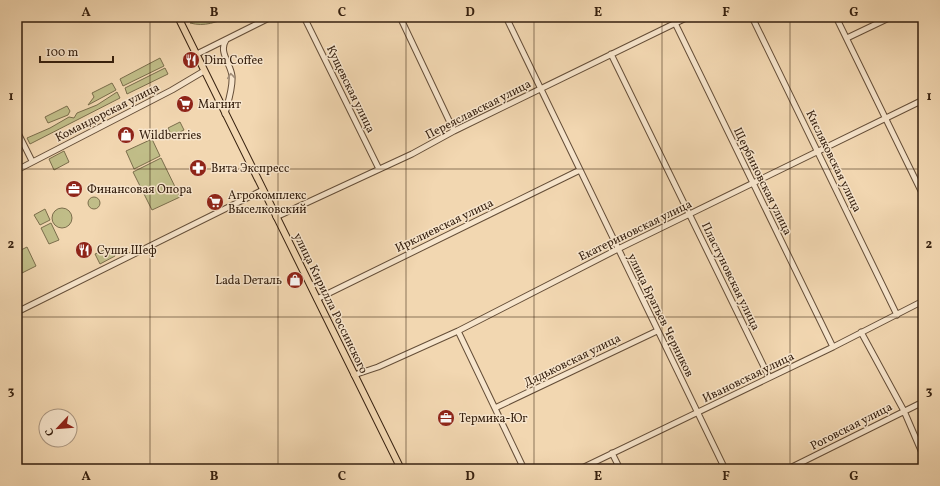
<svg xmlns="http://www.w3.org/2000/svg" width="940" height="486" viewBox="0 0 940 486" font-family="Vollkorn,serif">
	<rect width="100%" height="100%" fill="#f2d7b1"/>
	<filter id="stains"><feTurbulence type="fractalNoise" baseFrequency=".005" numOctaves="4"/><feColorMatrix values="0 0 0 0 .2 0 0 0 0 .09 0 0 0 0 .02 0 0 0 .5 -.17"/></filter>
	<radialGradient id="worn" r=".72"><stop offset=".6" stop-color="#630" stop-opacity="0"/><stop offset="1" stop-color="#630" stop-opacity=".3"/></radialGradient>
	<!-- green -->
	<path fill="#c0bd88" stroke="#7b6e4c" d="M202,17H230C216,22 205,27 190,23Z
		M160,58L164,66L123,86L120,79Z
		M165,68L168,74L127,94L125,88Z
		M112,83L116,90L88,105L94,97L92,93Z
		M117,92L120,98L30,144L27,138L50,128L69,117L74,118L77,113L97,105Z
		M67,106L70,111L68,115L48,123L45,117Z
		M180,122L184,130L172,136L168,128Z
		M152,139L160,156L134,169L126,151Z
		M64,151L69,162L54,170L49,159Z
		M161,158L180,197L152,210L133,172Z
		M88 203a6 6 0 1 1 12 0a6 6 0 1 1-12 0Z
		M52 218a10 10 0 1 1 20 0a10 10 0 1 1-20 0Z
		M45,209L50,220L40,225L34,215Z
		M51,223L59,240L49,244L41,228Z
		M27,247L36,266L22,273L17,262V252Z
		M111,247L115,256L100,264L95,254Z"/>
	<g fill="none" stroke-linecap="round" stroke-linejoin="round">
		<!-- minor casing -->
		<g stroke="#654e38" stroke-width="7">
			<path id="minor" d="M304,17L379,169
				M400,17L454,131
				M506,17L725,469
				M752,17L897,315
				M836,17L923,195
				M675,23L833,347
				M847,38L891,17
				M197,54L271,17
				M611,54L769,377
				M225,114C228,102 233,88 232,76C231,64 218,52 226,40
				M17,131L32,161
				M17,170L172,90L204,71
				M276,217L412,154L454,131L688,17
				M317,299L580,170
				M17,312L263,190
				M458,331L524,469
				M861,332L904,411L923,455
				M354,375L378,367L458,331L618,249L923,100
				M495,408L657,331
				M612,453L620,469
				M580,469L833,347L923,301
				M788,469L923,402"/>
		</g>
		<!-- major casing -->
		<g stroke="#36200f" stroke-width="8">
			<path id="major" d="M178,17L401,469"/>
		</g>
		<!-- minor -->
		<use href="#minor" stroke="#f7e5cc" stroke-width="5"/>
		<!-- major -->
		<use href="#major" stroke="#f2d7b1" stroke-width="6"/>
	</g>
	<!-- one-way arrows -->
	<defs><path id="oneway-chevron" d="M-2-3.5L2.5 0L-2 3.5" fill="none" stroke-width="1.6" stroke-linecap="round" stroke-linejoin="round"/></defs>
	<use stroke="#a08c77" href="#oneway-chevron" transform="translate(231 76) rotate(-96)"/>
	<!-- grid -->
	<path fill="none" stroke="#36200f" stroke-width="1" stroke-opacity="0.55" d="M150,17V469M278,17V469M406,17V469M534,17V469M662,17V469M790,17V469M17,169H923M17,317H923"/>
	<!-- icons -->
	<defs>
		<g id="restaurant-disc" transform="scale(0.9)"><circle r="9.5" fill="#8f2418" stroke="#f7e5cc"/><path d="M-5-6h1v4h1v-4h1v4h1v-4h1v5L-1.5 .5V6h-2V.5L-5-1ZM5-6V6H3V1.5H1.5Q1.5-4 5-6Z" fill="#fff"/></g>
		<g id="supermarket-disc" transform="scale(0.9)"><circle r="9.5" fill="#8f2418" stroke="#f7e5cc"/><path d="M-6-5.5h2.5l.6 2H6L4.5 2H-2.5L-4.4-4H-6ZM-1.5 3.2a1.3 1.3 0 1 0 .1 0ZM3 3.2a1.3 1.3 0 1 0 .1 0Z" fill="#fff"/></g>
		<g id="shop-disc" transform="scale(0.9)"><circle r="9.5" fill="#8f2418" stroke="#f7e5cc"/><path d="M-5-2.5h2.3a2.7 3.5 0 0 1 5.4 0H5L5.5 6h-11ZM-1.5-2.5h3a1.5 2.3 0 0 0-3 0Z" fill="#fff"/></g>
		<g id="pharmacy-disc" transform="scale(0.9)"><circle r="9.5" fill="#8f2418" stroke="#f7e5cc"/><path d="M-2-6h4v4h4v4h-4v4h-4v-4h-4v-4h4Z" fill="#fff"/></g>
		<g id="office-disc" transform="scale(0.9)"><circle r="9.5" fill="#8f2418" stroke="#f7e5cc"/><path d="M-6-3h4V-5.5h4V-3h4V5H-6ZM-1-4.5V-3h2v-1.5ZM-6 0V1H6V0Z" fill="#fff"/></g>
	</defs>
	<g fill-rule="evenodd">
		<use href="#restaurant-disc" x="191" y="60"/>
		<use href="#supermarket-disc" x="185" y="104"/>
		<use href="#shop-disc" x="126" y="135"/>
		<use href="#pharmacy-disc" x="198" y="168"/>
		<use href="#office-disc" x="74" y="189"/>
		<use href="#supermarket-disc" x="215" y="202"/>
		<use href="#restaurant-disc" x="84" y="250"/>
		<use href="#shop-disc" x="295" y="280"/>
		<use href="#office-disc" x="446" y="418"/>
	</g>
	<g text-anchor="middle" stroke-width="3" stroke-linejoin="round" paint-order="stroke">
		<!-- poi labels -->
		<g font-size="12" fill="#36200f" stroke="#f7e5cc" text-anchor="start">
			<text x="204" y="64">Dim Coffee</text>
			<text x="198" y="108">Магнит</text>
			<text x="139" y="139">Wildberries</text>
			<text x="211" y="172">Вита Экспресс</text>
			<text x="87" y="193">Финансовая Опора</text>
			<text x="228" y="199">Агрокомплекс<tspan x="228" dy="14">Выселковский</tspan></text>
			<text x="97" y="254">Суши Шеф</text>
			<text x="282" y="284" text-anchor="end">Lada Dеталь</text>
			<text x="459" y="422">Термика-Юг</text>
		</g>
		<!-- street labels -->
		<g font-size="12" fill="#36200f" stroke="#f7e5cc">
			<text transform="translate(351 89) rotate(64)" y="4">Кущевская улица</text>
			<text transform="translate(478 109) rotate(-27)" y="4">Переяславская улица</text>
			<text transform="translate(107 112) rotate(-27)" y="4">Командорская улица</text>
			<text transform="translate(834 161) rotate(64)" y="4">Кисляковская улица</text>
			<text transform="translate(763 181) rotate(64)" y="4">Щербиновская улица</text>
			<text transform="translate(444 225) rotate(-26)" y="4">Ирклиевская улица</text>
			<text transform="translate(635 230) rotate(-26)" y="4">Екатериновская улица</text>
			<text transform="translate(731 276) rotate(64)" y="4">Пластуновская улица</text>
			<text transform="translate(331 303) rotate(64)" y="4">улица Кирилла Россинского</text>
			<text transform="translate(661 315) rotate(64)" y="4">улица Братьев Черников</text>
			<text transform="translate(572 360) rotate(-26)" y="4">Дядьковская улица</text>
			<text transform="translate(748 377) rotate(-26)" y="4">Ивановская улица</text>
			<text transform="translate(851 426) rotate(-27)" y="4">Роговская улица</text>
		</g>
	</g>
	<!-- margin -->
	<rect width="940" height="486" fill="none" stroke="#f2d7b1" stroke-width="44"/>
	<!-- north arrow -->
	<g transform="translate(58 428) rotate(244)"><circle r="19" fill="#f7e5cc" stroke="#aa9680"/>
	<path d="M0-3L7 15L0 10L-7 15Z" fill="#8f2418"/>
	<text y="-6" font-size="11" font-weight="bold" text-anchor="middle" fill="#36200f">С</text>
	</g>
	<!-- scale -->
	<path d="M40 56v6h73v-6" fill="none" stroke="#36200f" stroke-width="2"/>
	<text x="46" y="56" font-size="12" fill="#36200f" stroke="#f7e5cc" stroke-width="3" paint-order="stroke">100 m</text>
	<rect x="22" y="22" width="896" height="442" fill="none" stroke="#36200f" stroke-width="1.5"/>
	<g font-size="13" text-anchor="middle" font-weight="bold" fill="#36200f">
		<text x="86" y="16">A</text>
		<text x="214" y="16">B</text>
		<text x="342" y="16">C</text>
		<text x="470" y="16">D</text>
		<text x="598" y="16">E</text>
		<text x="726" y="16">F</text>
		<text x="854" y="16">G</text>
		<text x="11" y="100">1</text>
		<text x="929" y="100">1</text>
		<text x="11" y="248">2</text>
		<text x="929" y="248">2</text>
		<text x="11" y="395">3</text>
		<text x="929" y="395">3</text>
		<text x="86" y="480">A</text>
		<text x="214" y="480">B</text>
		<text x="342" y="480">C</text>
		<text x="470" y="480">D</text>
		<text x="598" y="480">E</text>
		<text x="726" y="480">F</text>
		<text x="854" y="480">G</text>
	</g>
	<rect width="100%" height="100%" filter="url(#stains)"/>
	<rect width="100%" height="100%" fill="url(#worn)"/>
</svg>
